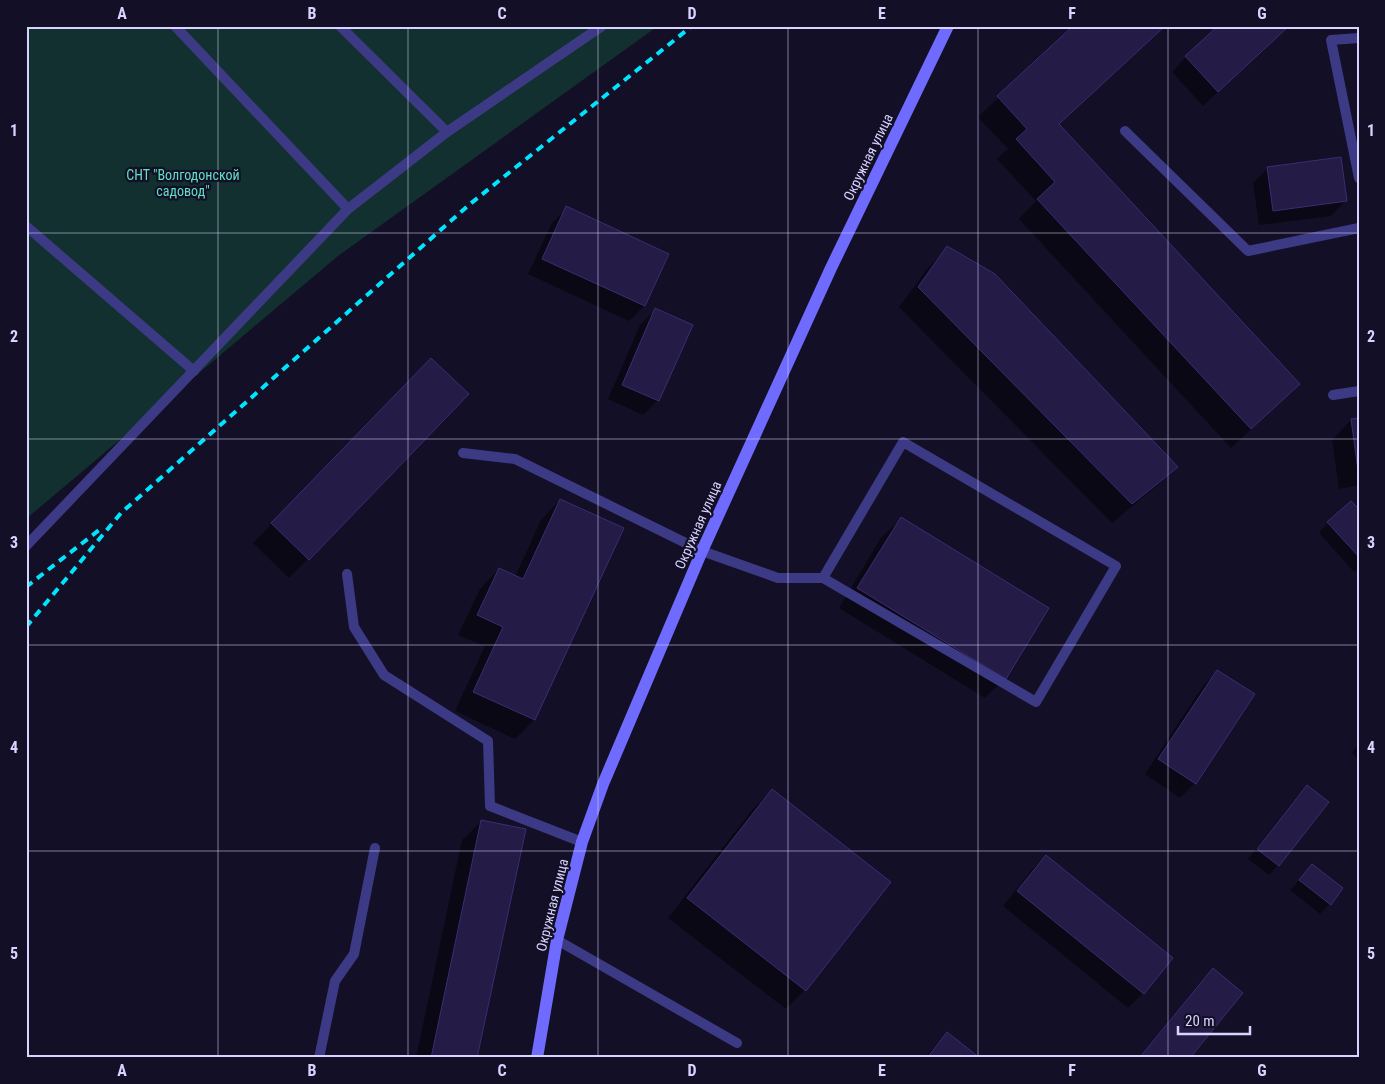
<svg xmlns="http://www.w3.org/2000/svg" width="1385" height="1084" viewBox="0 0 1385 1084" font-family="'Roboto Condensed',sans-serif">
	<rect width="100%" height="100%" fill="#130f26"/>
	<!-- green -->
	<path fill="#12302f" d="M26,26H658L338,256L26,519Z"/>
	<!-- shadow -->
	<path fill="#0007" d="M1074,26H1165L1058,125L1279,403L1231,448L1019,219L1036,201L997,159L1008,149L978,117Z
		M1288,26L1203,106L1172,72L1186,57Z
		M1268,168L1345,201L1331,216L1259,225L1253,183Z
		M567,208L668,254L644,306L629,321L528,274L552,223Z
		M948,248L1176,467L1156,486L1112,523L899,307L928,268Z
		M655,310L658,400L643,415L608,399L640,325Z
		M412,379L308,559L289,578L253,543Z
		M1359,419V485L1339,489L1332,440L1351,420Z
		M560,500L534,720L515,739L455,711L485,646L458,635L480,589L499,569L515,577L541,520Z
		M1359,511V569L1354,572L1319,533L1328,523Z
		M901,519L1005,678L985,698L839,608L881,538Z
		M1218,671L1195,783L1180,798L1145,774L1203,686Z
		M1359,744V759L1352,753Z
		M1307,787L1278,865L1269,875L1248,859L1297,796Z
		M772,791L805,990L786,1009L668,918L752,810Z
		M482,821L476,1058H416L462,840Z
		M1046,856L1172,958L1143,993L1128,1008L1003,906L1031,871Z
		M1312,866L1330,904L1320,914L1290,890Z
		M1213,970L1189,1058H1138L1198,985Z
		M947,1033L978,1058H924Z"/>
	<!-- building -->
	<path fill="#241b47" stroke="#3b2d73" d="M1073,26H1165L1059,124L1300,384L1251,429L1037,199L1055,182L1016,139L1027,129L997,96Z
		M1218,26H1289L1218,92L1185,56Z
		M1341,157L1347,201L1273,211L1267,167Z
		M566,206L669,254L645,306L542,259Z
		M947,246L995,274L1178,467L1132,504L918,287Z
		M655,308L693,325L659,401L622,385Z
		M431,358L469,394L309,560L271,523Z
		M1359,418V470H1358L1351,419Z
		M560,499L624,528L535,720L473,692L503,627L477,615L499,568L523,579Z
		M1351,501L1359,509V557L1327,522Z
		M901,517L1049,608L1006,679L857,588Z
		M1217,670L1255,694L1196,784L1158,759Z
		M1307,785L1329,802L1279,866L1257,849Z
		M772,789L891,882L806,991L687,898Z
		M481,820L526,829L477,1058H431Z
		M1046,855L1173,958L1144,994L1017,891Z
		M1312,864L1343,888L1331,905L1299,880Z
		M1213,968L1243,993L1190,1058H1139Z
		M947,1032L980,1058H927Z"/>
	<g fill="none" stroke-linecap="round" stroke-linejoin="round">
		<!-- lane -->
		<path stroke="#3d3a85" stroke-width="10" d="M175,26L348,209
			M340,26L447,132
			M1359,38L1331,40L1359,178
			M1125,131L1248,251L1359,228
			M26,226L194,371
			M1333,395L1359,391
			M463,453L515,459L702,551L778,578H823L1036,702L1116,566L903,442L823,578
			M26,546L348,209L447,132L602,26
			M347,574L354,627L384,675L488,741L490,806L582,842
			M557,940L737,1043
			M319,1058L335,981L354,954L375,848"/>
		<!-- secondary -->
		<path stroke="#6f6bff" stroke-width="12" d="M537,1058L557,940L582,842L603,784L702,551L831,268L948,26"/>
		<!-- rail -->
		<path stroke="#00e5ff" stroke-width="4" stroke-dasharray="8 6" stroke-linecap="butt" d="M26,587L103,527
			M26,627L121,513L470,204L692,26"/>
	</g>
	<!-- grid -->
	<path fill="none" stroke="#d9d4ff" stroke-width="1" stroke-opacity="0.55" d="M218,26V1058M408,26V1058M598,26V1058M788,26V1058M978,26V1058M1168,26V1058M26,233H1359M26,439H1359M26,645H1359M26,851H1359"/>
	<g text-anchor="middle" stroke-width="4.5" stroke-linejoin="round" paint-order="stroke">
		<!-- street labels -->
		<g font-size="14" fill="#d9d4ff" stroke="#130f26">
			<text transform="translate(868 157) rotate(-64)" y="5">Окружная улица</text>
			<text transform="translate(698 525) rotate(-66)" y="5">Окружная улица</text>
			<text transform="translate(552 905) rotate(-76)" y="5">Окружная улица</text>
		</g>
		<!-- park labels -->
		<g font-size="14" fill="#5fe0c0" stroke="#130f26">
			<text x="183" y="180">СНТ "Волгодонской<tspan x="183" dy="16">садовод"</tspan></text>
		</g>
	</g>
	<!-- border -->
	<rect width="1385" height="1084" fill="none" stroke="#130f26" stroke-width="55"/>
	<!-- scale -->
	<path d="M1178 1026v8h72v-8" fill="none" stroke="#d9d4ff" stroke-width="2.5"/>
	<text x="1185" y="1026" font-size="15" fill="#d9d4ff" stroke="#130f26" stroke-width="4" paint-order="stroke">20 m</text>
	<rect x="28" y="28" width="1330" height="1028" fill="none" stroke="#d9d4ff" stroke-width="2"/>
	<g font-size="16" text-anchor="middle" font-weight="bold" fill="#d9d4ff">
		<text x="122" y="19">A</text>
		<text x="312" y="19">B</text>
		<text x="502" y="19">C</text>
		<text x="692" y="19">D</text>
		<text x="882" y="19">E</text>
		<text x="1072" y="19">F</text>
		<text x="1262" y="19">G</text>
		<text x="14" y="136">1</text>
		<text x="1371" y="136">1</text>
		<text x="14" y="342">2</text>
		<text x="1371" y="342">2</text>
		<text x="14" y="548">3</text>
		<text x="1371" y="548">3</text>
		<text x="14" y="753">4</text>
		<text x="1371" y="753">4</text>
		<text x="14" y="959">5</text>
		<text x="1371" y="959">5</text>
		<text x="122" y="1076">A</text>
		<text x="312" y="1076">B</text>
		<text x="502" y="1076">C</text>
		<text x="692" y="1076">D</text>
		<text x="882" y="1076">E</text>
		<text x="1072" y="1076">F</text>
		<text x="1262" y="1076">G</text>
	</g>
</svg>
